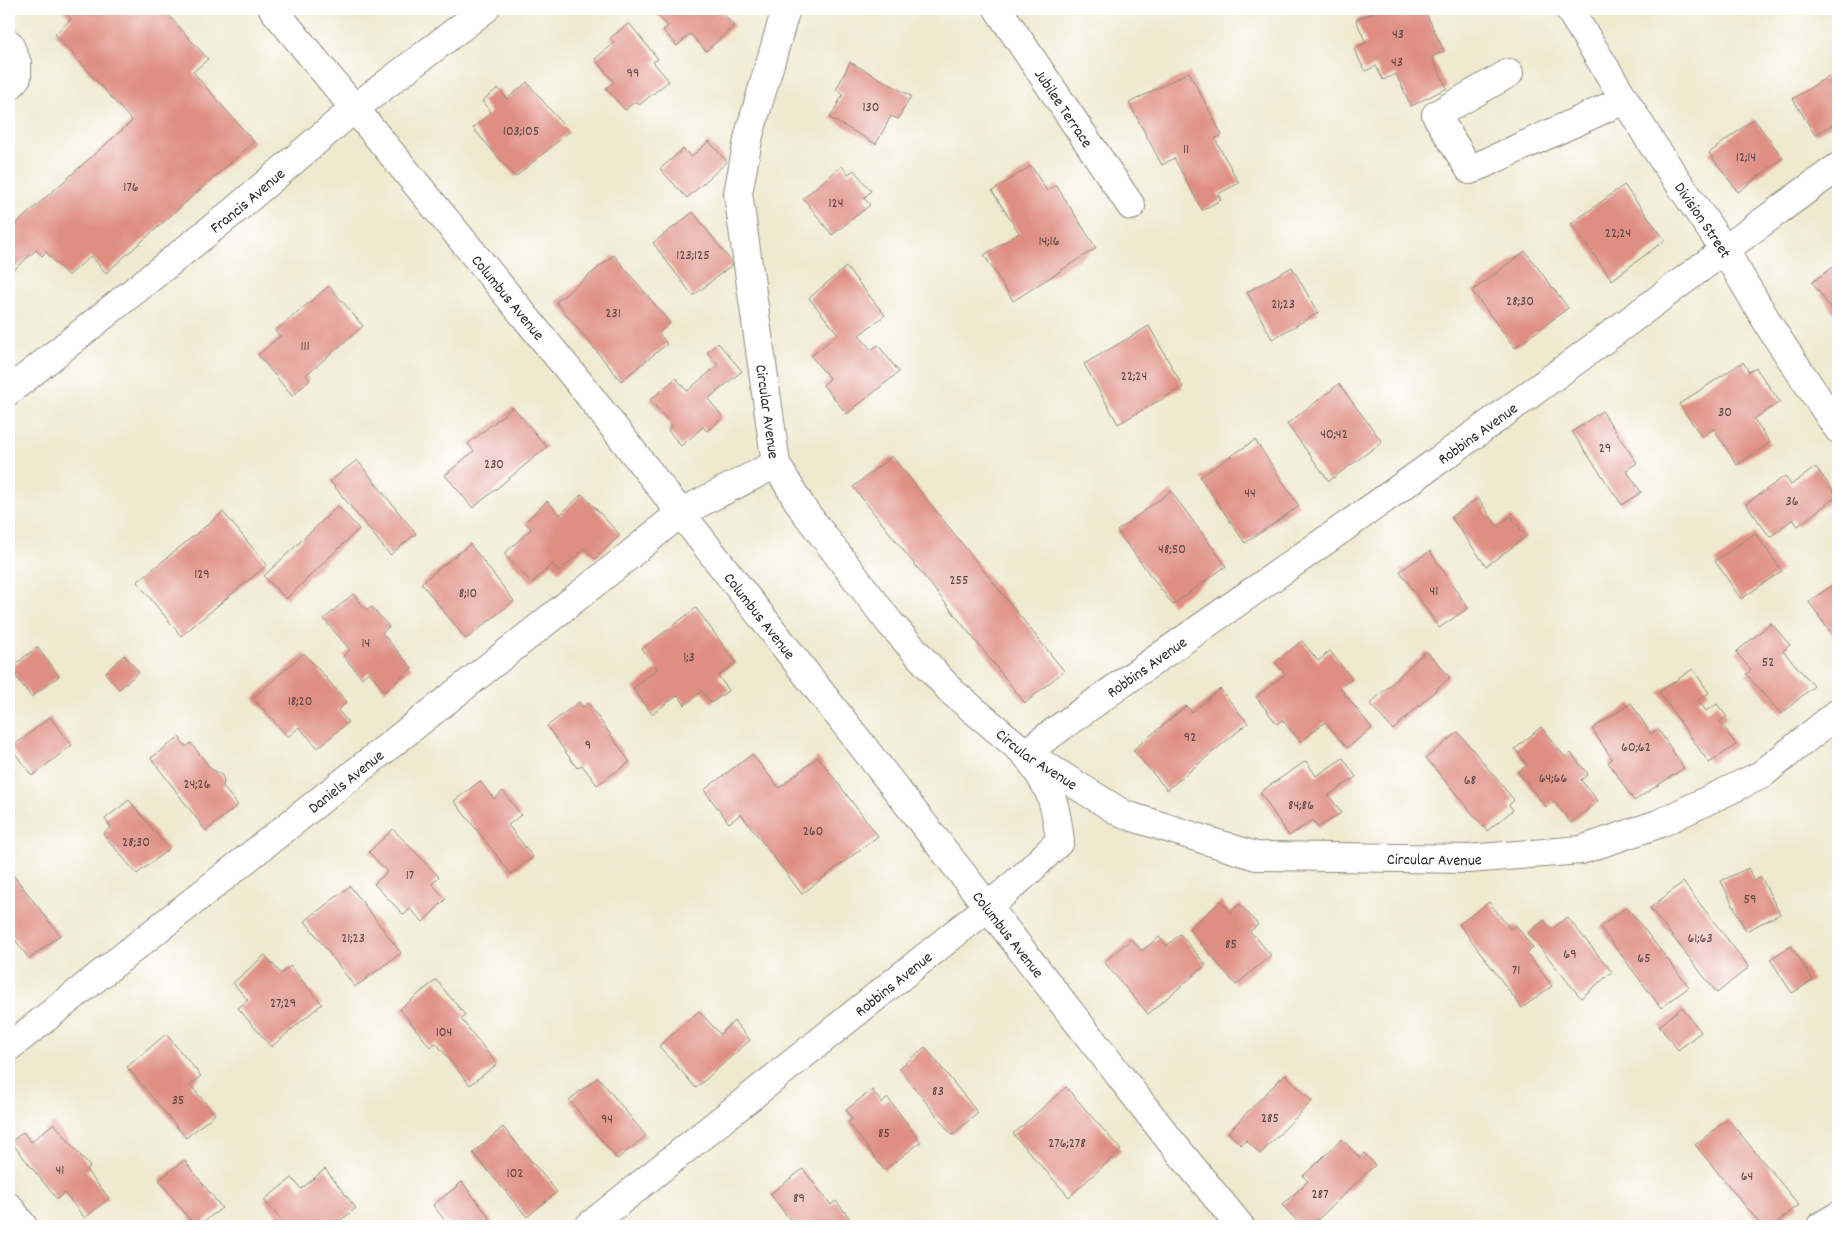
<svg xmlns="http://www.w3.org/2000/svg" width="1847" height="1235" viewBox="0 0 1847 1235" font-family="Dekko,sans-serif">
	<rect width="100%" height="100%" fill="#fff"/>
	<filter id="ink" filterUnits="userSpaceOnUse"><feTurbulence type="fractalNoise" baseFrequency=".02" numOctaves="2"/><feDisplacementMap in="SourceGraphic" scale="10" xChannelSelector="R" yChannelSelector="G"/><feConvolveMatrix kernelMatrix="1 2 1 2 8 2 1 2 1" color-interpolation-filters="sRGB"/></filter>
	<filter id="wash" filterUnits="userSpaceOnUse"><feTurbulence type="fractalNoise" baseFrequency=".0096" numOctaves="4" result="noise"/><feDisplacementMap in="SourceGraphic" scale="20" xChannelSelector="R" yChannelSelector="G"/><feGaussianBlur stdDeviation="1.12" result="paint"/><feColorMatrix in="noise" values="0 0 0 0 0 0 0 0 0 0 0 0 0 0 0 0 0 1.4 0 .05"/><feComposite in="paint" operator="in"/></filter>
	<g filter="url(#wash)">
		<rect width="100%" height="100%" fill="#efe9cf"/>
		<g id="blocks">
			<!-- building -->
			<path fill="#df8e82" d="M62,9H163L208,59L193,72L254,142L106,273L91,256L68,276L46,252L42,256L36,250L9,274V230L132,121L55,34L71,19Z
				M652,9H719L734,26L706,51L690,34L677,46L663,30L668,26Z
				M1373,9H1424L1444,51L1432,57L1447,88L1411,106L1396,74L1383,80L1376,66L1365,71L1354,49L1366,43L1356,20L1374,12Z
				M629,23L658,59L653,62L669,81L639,105L636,101L625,110L606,88L614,82L595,59L614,43L610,38Z
				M850,62L911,96L898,119L891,116L876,144L830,118L843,94L836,90Z
				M1838,70V121L1815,135L1793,99Z
				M1189,72L1222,135L1215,139L1239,183L1218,194L1221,200L1202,210L1174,158L1162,165L1129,103Z
				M527,82L569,132L515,177L473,128L491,112L482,101L498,88L507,99Z
				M1754,119L1783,158L1738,192L1709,153Z
				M709,141L727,162L687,198L660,169L683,149L691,157Z
				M842,166L848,174L854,170L871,191L864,198L870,205L832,235L803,198Z
				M1031,166L1047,191L1056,185L1096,248L1013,301L984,255L1019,233L992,191Z
				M1624,185L1665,240L1612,280L1571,224Z
				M693,212L733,264L693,296L653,243Z
				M1525,251L1568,308L1515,348L1472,291Z
				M614,255L670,323L659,333L667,344L621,381L556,302Z
				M1838,264V319L1812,282Z
				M846,267L885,315L859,335L871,350L878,345L899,372L847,414L823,385L830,379L811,356L838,334L809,298Z
				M1292,267L1318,313L1272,339L1247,292Z
				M329,286L363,326L306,375L310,380L292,396L258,355L280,336L275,331Z
				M1149,326L1183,387L1118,424L1084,364Z
				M718,343L742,371L708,399L723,417L707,431L703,427L681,446L668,430L672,426L650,400L676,378L687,391L718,365L707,352Z
				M1743,362L1749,372L1756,368L1780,402L1754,419L1770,443L1737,465L1714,429L1702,437L1679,404Z
				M1339,384L1382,442L1329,481L1287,424Z
				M513,407L547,447L473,508L445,475L474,451L468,444Z
				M1602,411L1637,463L1626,470L1641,492L1622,505L1572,432Z
				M1255,440L1299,506L1245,543L1200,477Z
				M892,456L1064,671L1025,703L853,487Z
				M357,460L416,534L390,555L330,481Z
				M1816,467L1837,496L1798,526L1793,519L1770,537L1746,504L1785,476L1791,485Z
				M1171,491L1226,566L1173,605L1117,531Z
				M582,494L620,535L595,559L585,548L559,572L552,564L532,583L504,554L531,529L525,522L547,501L560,515Z
				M1478,498L1497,526L1511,516L1526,537L1486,566L1451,517Z
				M338,506L359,529L286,599L264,576Z
				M223,512L267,565L181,636L137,582Z
				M1755,533L1782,571L1741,599L1715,561Z
				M470,544L514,601L466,639L421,583Z
				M1430,551L1468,608L1439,628L1400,571Z
				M1838,581V643L1809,602Z
				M353,594L367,610L372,607L389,627L382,633L412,668L385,691L369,672L362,678L343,656L350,650L324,619Z
				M696,608L736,663L718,676L729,690L711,703L702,691L685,705L678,695L652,714L633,688L657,669L642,649Z
				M1771,623L1790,645L1783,651L1814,686L1781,714L1746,674L1751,670L1736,652Z
				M1302,641L1318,661L1330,651L1352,679L1340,688L1372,728L1347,748L1325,722L1301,742L1282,720L1277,724L1256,697L1285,674L1275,662Z
				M37,647L59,676L31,697L10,668Z
				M1426,651L1450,677L1393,730L1370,704Z
				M304,653L347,702L338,710L348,722L318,748L299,727L288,737L253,698Z
				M124,655L139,672L119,689L105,673Z
				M1693,669L1709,693L1698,700L1706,711L1717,704L1727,717L1720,721L1736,745L1709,763L1659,692Z
				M1220,689L1248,723L1167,790L1133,750L1186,706L1192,712Z
				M579,702L583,707L588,703L630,762L597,785L582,765L577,768L547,726Z
				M1631,703L1651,734L1658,729L1684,768L1634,801L1608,762L1612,759L1592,729Z
				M50,717L72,745L32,776L11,748Z
				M1541,727L1565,757L1571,753L1588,774L1581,780L1598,801L1571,823L1554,801L1546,807L1518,772L1527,765L1515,749Z
				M1458,732L1514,800L1509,805L1513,810L1487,831L1426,758Z
				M179,737L186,747L191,743L211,769L221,774L224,780L223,787L238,805L206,831L151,758Z
				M752,754L779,788L818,757L878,836L802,894L741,814L729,823L704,790Z
				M1343,758L1356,777L1329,795L1341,813L1318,828L1313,820L1289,836L1260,792L1306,761L1316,776Z
				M9,764L15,773L9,778Z
				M480,781L494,799L503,791L521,815L508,825L533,857L511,874L454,801Z
				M129,800L169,849L137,874L103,834L111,827L105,819Z
				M393,829L439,877L432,884L446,899L423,922L410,909L404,915L374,884L387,872L369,852Z
				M1748,868L1754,881L1761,877L1780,914L1746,931L1721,881Z
				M10,871L60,935L29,959L9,931Z
				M1683,882L1749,967L1717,993L1650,908Z
				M350,886L401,953L355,987L305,921Z
				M1221,901L1230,912L1240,904L1258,925L1250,931L1271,955L1236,985L1189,929Z
				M1489,902L1510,929L1516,925L1533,948L1527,953L1552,986L1522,1008L1459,924Z
				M1627,907L1689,987L1661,1008L1600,927Z
				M1567,917L1612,972L1581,998L1528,933L1544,920L1552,929Z
				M1180,934L1206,965L1148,1014L1104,962L1131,939L1142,951L1159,937L1167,946Z
				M1791,946L1813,980L1792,993L1770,959Z
				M265,955L281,974L290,966L322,1004L271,1047L238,1008L248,1000L233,983Z
				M436,980L465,1015L461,1019L497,1064L470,1085L436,1043L430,1047L400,1009Z
				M1682,1007L1701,1032L1678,1050L1659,1026Z
				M699,1011L720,1034L734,1021L750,1040L696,1088L659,1046Z
				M166,1034L201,1076L190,1085L215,1114L186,1138L127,1067Z
				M925,1047L978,1113L952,1135L899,1068Z
				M1285,1074L1312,1101L1260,1154L1246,1140L1241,1145L1228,1132Z
				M598,1077L646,1136L617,1159L569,1100Z
				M1066,1087L1121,1150L1069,1197L1013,1134Z
				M872,1090L882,1103L888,1098L921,1142L884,1170L848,1122L852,1119L846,1110Z
				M1728,1119L1799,1205L1772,1226H1762L1695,1145Z
				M54,1123L90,1167L86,1170L109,1198L85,1218L64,1193L57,1199L11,1142L23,1132L31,1142Z
				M503,1127L557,1192L527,1217L473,1153Z
				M1342,1139L1360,1158L1364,1153L1375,1165L1311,1226H1302L1282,1205L1308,1181L1303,1176Z
				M184,1160L222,1208L198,1226H195L159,1180Z
				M325,1169L356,1208L335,1225L331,1221L325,1226H286L264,1200L292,1178L301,1189Z
				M803,1169L831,1205L836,1201L856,1226H795L770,1194Z
				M462,1182L496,1226H449L433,1205Z"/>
		</g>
	</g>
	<g filter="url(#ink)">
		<use href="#blocks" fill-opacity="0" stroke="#8d8a7d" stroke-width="1"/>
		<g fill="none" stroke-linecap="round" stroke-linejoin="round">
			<!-- minor casing -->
			<g stroke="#8d8a7d" stroke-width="30">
				<g id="minor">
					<path id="s1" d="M273,9L577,380L1169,1139L1240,1226"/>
					<path id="s2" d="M786,9L749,135L738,193L776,464L802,508L890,623L951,691L1025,753L1123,814L1256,856L1468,859L1581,850L1658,824L1761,775L1838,713"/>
					<path id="s3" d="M998,9L1131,206"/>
					<path id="s4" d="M1569,9L1651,142L1724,249L1772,330L1838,429"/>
					<path d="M9,44L17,63V77L9,87"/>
					<path d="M1509,73L1436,115L1470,170L1624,100"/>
					<path id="s5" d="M9,391L234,211L355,108L485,9"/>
					<path id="s6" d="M9,1047L625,559L680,513L776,464"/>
					<path d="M9,1207L23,1226"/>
					<path id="s7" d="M589,1226L988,907L1026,874L1060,841C1055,797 1050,788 1025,753C1159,655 1297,562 1432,465C1569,368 1702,265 1838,167"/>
					<path d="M1821,1226L1838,1216"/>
				</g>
			</g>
			<!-- minor -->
			<use href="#minor" stroke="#fff" stroke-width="28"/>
		</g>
	</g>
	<g text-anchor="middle" stroke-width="5" stroke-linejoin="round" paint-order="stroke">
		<!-- number labels -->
		<g font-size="14" fill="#584441">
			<text x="1398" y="38">43</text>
			<text x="1397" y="66">43</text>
			<text x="633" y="77">99</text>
			<text x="871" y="111">130</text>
			<text x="521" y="135">103;105</text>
			<text x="1186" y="153">11</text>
			<text x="1746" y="161">12;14</text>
			<text x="131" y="191">176</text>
			<text x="836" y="207">124</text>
			<text x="1618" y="237">22;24</text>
			<text x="1049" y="245">14;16</text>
			<text x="693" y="259">123;125</text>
			<text x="1520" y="305">28;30</text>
			<text x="1283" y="308">21;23</text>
			<text x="613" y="317">231</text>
			<text x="305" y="350">111</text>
			<text x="1134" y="380">22;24</text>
			<text x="1725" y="416">30</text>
			<text x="1334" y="438">40;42</text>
			<text x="1605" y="452">29</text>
			<text x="494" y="468">230</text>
			<text x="1250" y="497">44</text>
			<text x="1792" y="505">36</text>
			<text x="1172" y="553">48;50</text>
			<text x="202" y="578">129</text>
			<text x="959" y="584">255</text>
			<text x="1434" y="595">41</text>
			<text x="468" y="597">8;10</text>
			<text x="366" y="647">14</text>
			<text x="689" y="661">1;3</text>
			<text x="1768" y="666">52</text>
			<text x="300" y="705">18;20</text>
			<text x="1190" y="741">92</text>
			<text x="588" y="749">9</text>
			<text x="1636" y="751">60;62</text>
			<text x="1553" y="782">64;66</text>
			<text x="1470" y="784">68</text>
			<text x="197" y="788">24;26</text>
			<text x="1301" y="809">84;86</text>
			<text x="813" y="835">260</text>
			<text x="136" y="846">28;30</text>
			<text x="410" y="879">17</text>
			<text x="1750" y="903">59</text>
			<text x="353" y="942">21;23</text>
			<text x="1700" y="942">61;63</text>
			<text x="1231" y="948">85</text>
			<text x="1570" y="958">69</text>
			<text x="1644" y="962">65</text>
			<text x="1516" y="974">71</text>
			<text x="283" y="1007">27;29</text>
			<text x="444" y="1036">104</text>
			<text x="938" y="1095">83</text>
			<text x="178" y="1104">35</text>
			<text x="1270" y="1122">285</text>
			<text x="607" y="1123">94</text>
			<text x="884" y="1137">85</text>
			<text x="1067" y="1147">276;278</text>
			<text x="60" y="1174">41</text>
			<text x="515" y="1177">102</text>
			<text x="1747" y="1180">64</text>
			<text x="1320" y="1198">287</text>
			<text x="799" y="1202">89</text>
		</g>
		<!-- street labels -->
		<g font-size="16" fill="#2b2b2b" stroke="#fff">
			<text dy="6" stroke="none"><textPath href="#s3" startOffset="119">Jubilee Terrace</textPath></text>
			<text dy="6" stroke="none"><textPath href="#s5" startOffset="305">Francis Avenue</textPath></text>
			<text dy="6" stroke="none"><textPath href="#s4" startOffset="250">Division Street</textPath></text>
			<text dy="6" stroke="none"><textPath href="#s1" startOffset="372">Columbus Avenue</textPath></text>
			<text dy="6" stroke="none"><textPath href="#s2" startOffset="411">Circular Avenue</textPath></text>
			<text dy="6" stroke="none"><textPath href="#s7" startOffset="1259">Robbins Avenue</textPath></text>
			<text dy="6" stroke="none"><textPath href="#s1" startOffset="778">Columbus Avenue</textPath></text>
			<text dy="6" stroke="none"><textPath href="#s7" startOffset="854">Robbins Avenue</textPath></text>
			<text dy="6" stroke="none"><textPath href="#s2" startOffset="861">Circular Avenue</textPath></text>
			<text dy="6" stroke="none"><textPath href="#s6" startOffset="429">Daniels Avenue</textPath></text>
			<text dy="6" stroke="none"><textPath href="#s2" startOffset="1281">Circular Avenue</textPath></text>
			<text dy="6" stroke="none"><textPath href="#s1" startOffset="1182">Columbus Avenue</textPath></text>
			<text dy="6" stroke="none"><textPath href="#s7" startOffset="389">Robbins Avenue</textPath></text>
		</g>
	</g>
	<!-- margin -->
	<rect width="1847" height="1235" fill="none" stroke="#fff" stroke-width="30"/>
</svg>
